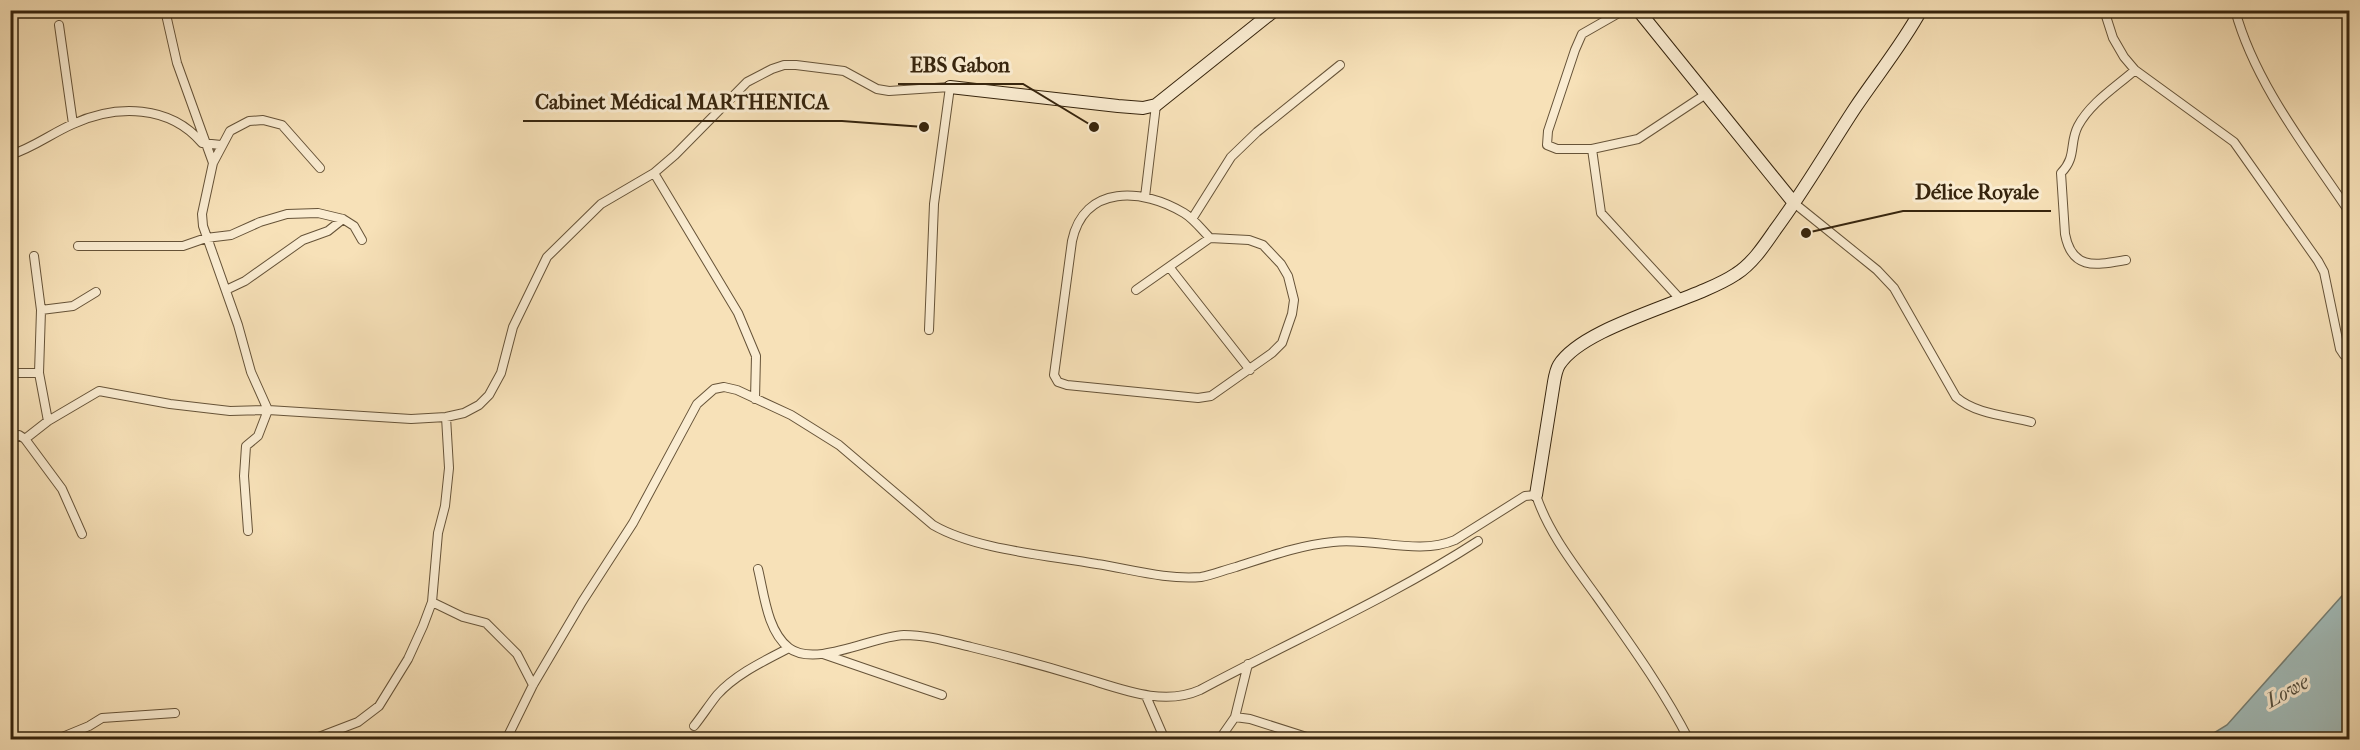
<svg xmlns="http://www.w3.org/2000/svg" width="2360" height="750" viewBox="0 0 2360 750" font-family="'IM FELL French Canon',serif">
	<rect width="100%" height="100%" fill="#f7e1b8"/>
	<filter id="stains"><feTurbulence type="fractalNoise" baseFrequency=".00333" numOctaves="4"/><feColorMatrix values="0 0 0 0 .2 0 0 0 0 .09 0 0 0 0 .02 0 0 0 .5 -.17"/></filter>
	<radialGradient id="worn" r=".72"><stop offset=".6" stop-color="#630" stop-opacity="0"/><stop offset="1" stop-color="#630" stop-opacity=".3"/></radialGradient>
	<!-- water -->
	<path fill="#a1bbb9" stroke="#767f74" stroke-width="1.5" d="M2349,588V739H2204L2227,725Z"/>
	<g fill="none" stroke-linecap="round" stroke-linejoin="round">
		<!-- street casing -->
		<g stroke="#665338" stroke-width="10">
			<path id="street" d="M165,10L177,63L213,163L202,214L203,226L238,325L251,372L268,410L258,436L246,446L244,476L248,531
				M1624,10L1582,34L1575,50L1548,131L1547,145L1557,149H1592L1638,139L1706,94
				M2104,10L2113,38L2124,57L2135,70L2234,142L2318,261L2324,272L2340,349L2344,355L2350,358
				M2235,10C2255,84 2308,150 2350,213
				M59,25L73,124
				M1592,149L1601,213L1681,300
				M10,155C33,148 52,133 73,124C117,104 170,105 202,143L221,145
				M213,163L230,131L249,121L263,120L282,125L320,168
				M654,173L738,313L756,356L755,399
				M1145,197L1156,105
				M1794,203L1877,270L1894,288L1956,397C1975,414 2008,416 2031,422
				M1192,219L1231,157L1257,132L1340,65
				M78,246H183L206,238L231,235L260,222L287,214L318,213L343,219L354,226L362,240
				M34,256L41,310L39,373L48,421
				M2126,260C2096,265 2072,271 2065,234L2061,173C2077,157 2069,143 2078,126C2091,102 2116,87 2135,70
				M1170,268L1250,370
				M226,290L245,281L303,240L328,231L343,219
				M1136,290L1210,238L1249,240L1263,245L1281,264L1288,276L1294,300L1292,314L1282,343L1272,353L1211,396L1198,398L1067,385L1058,382L1054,375L1072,241C1084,184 1143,188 1184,213C1194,219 1202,230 1210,238
				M41,310L73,306L96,292
				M10,373H39
				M25,439L62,489L82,534
				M10,441L19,435L25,439L48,421L99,391L170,404L230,411L268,410L411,419L446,417L464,413L479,405L489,395L501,373L513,327L547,257L601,204L654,173L675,155L747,82L772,69L784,65H796L844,71L877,89L889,91L950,87L934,204L929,330
				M758,569C764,593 767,631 789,648C816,668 873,636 904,635C927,635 950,642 971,647C1008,656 1045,666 1081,677C1119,688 1162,707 1200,690C1293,640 1390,598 1478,541
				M432,602L463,617L486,623L517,654L533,685
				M823,654L942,695
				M1146,696L1165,740
				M1235,717L1250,719L1316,740
				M694,726C702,716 709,705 717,695C736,674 764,661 789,648
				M55,740L89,726L102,718L175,713
				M311,740L358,722L379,706L408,659L423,626L432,602L438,533L445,506L449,468L446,417
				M506,740L533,685L582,602L633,523L697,404L714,389L724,387L737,390L791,415L839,445L933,525C976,550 1047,555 1097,564C1130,569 1166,580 1201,577C1213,575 1224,570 1236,567C1267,557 1300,545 1333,542C1373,537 1418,556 1455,540L1525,496L1536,495C1548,532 1574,565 1597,597C1630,644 1663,689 1689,740
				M1219,740L1235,717L1248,664"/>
		</g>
		<!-- secondary casing -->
		<g stroke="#36240d" stroke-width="14">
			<path id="secondary" d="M1638,10L1794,203
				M950,87L1118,106L1143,108L1156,105L1275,10
				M1536,495L1554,382C1555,376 1556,370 1559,365C1584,325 1694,302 1736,274C1752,264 1764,246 1775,230C1804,191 1828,149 1855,108C1877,75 1902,45 1921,10"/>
		</g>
		<!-- street -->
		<use href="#street" stroke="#faecd1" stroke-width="8"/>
		<!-- secondary -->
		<use href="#secondary" stroke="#faecd1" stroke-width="12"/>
	</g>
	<g text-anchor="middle" stroke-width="6" stroke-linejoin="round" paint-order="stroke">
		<!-- water labels -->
		<g font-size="21" font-style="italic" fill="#565141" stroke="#faecd1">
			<text transform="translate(2287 691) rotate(-29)" y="7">Lowe</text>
		</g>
	</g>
	<!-- callouts -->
	<path fill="none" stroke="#36240d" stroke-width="2" d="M1094 127L1023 84H898M924 127L842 121H523M1806 233L1903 211H2051"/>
	<g fill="#36240d" stroke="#faecd1" stroke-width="2">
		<circle cx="1094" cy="127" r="6"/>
		<circle cx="924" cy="127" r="6"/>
		<circle cx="1806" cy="233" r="6"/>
	</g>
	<g font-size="21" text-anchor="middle" font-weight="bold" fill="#36240d" stroke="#faecd1" stroke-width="6" stroke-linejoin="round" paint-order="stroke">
		<text x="960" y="72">EBS Gabon</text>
		<text x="682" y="109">Cabinet Médical MARTHENICA</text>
		<text x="1977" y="199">Délice Royale</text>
	</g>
	<!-- margin -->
	<rect width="2360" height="750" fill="none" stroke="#f7e1b8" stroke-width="36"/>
	<rect x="12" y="12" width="2336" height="726" fill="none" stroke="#36240d" stroke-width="3"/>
	<rect x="18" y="18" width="2324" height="714" fill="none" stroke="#36240d" stroke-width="1.5"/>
	<rect width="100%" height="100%" filter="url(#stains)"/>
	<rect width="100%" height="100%" fill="url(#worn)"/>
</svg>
